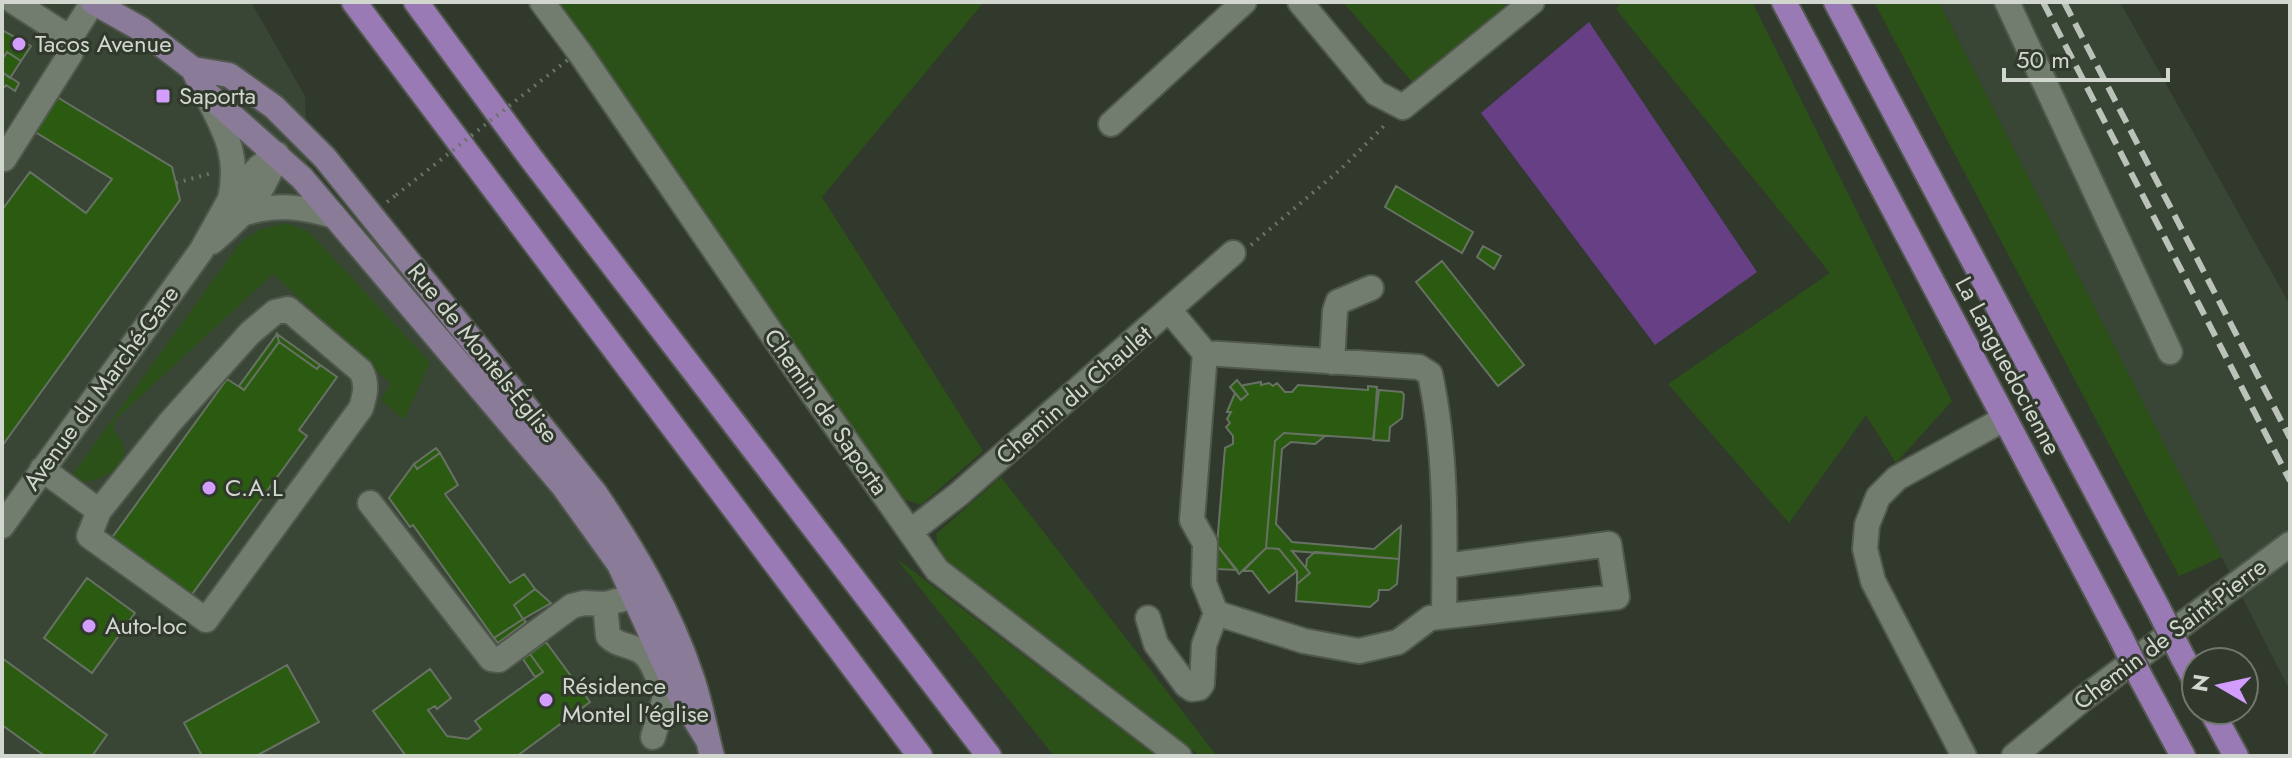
<svg xmlns="http://www.w3.org/2000/svg" width="2292" height="758" viewBox="0 0 2292 758" font-family="Jost,sans-serif">
	<rect width="100%" height="100%" fill="#30392c"/>
	<!-- built -->
	<path fill="#394635" d="M2,2H251L305,96L308,183L611,549L706,756H2Z
		M1939,2H2120L2290,305V691Z"/>
	<!-- green -->
	<path fill="#2b5119" d="M553,2H984L822,197L983,451L921,505L892,495Z
		M1343,2H1509L1414,84Z
		M1622,2H1752L1952,401L1896,463L1866,415L1789,523L1668,384L1830,273L1616,9Z
		M1874,2H1939L2222,557L2179,576Z
		M285,223L308,231L430,362L404,420L381,400L391,384L273,274L114,421V431C142,463 107,479 79,483L71,477L240,243L259,230Z
		M1001,477L1217,756H1200L939,560L936,534Z
		M896,558L1156,756H1054Z"/>
	<!-- water -->
	<path fill="#673f84" d="M1589,22L1757,272L1655,345L1481,113Z"/>
	<!-- building -->
	<path fill="#2a5b10" stroke="#687264" stroke-width="2" d="M2,30L31,46L21,61L7,52L2,60Z
		M7,52L21,61L10,78L2,72V60Z
		M2,72L19,83L15,91L6,85L2,90Z
		M57,97L172,167L180,200L2,446V210L30,172L86,213L112,179L32,130Z
		M1396,186L1473,232L1462,253L1385,207Z
		M1483,246L1501,256L1494,269L1477,257Z
		M1442,261L1524,365L1498,386L1416,282Z
		M277,334L279,342L244,390L239,386Z
		M277,334L320,365L317,369L279,342Z
		M279,342L317,369L320,365L337,377L299,430L307,436L190,597L111,539L227,379L244,390Z
		M1237,380L1248,394L1241,400L1230,387Z
		M1261,382V385L1269,383L1273,386L1277,383L1285,392H1292L1298,385L1368,390V386L1377,387L1374,439L1284,433L1275,441L1266,548L1239,574L1217,545L1225,448L1233,444V436L1226,427L1230,423L1227,419L1231,412H1227L1235,393L1241,400L1248,394L1242,386L1244,385Z
		M1379,390L1402,392L1404,395L1402,418L1390,427L1389,441L1373,440Z
		M1284,433L1325,436L1315,444L1291,442L1282,449L1276,524L1292,542L1374,549L1401,526L1399,559L1292,551L1310,573L1297,584V571L1279,549L1266,548L1275,441Z
		M436,448L440,453L417,469L414,464Z
		M440,453L458,485L445,494L510,583L524,574L535,589L514,605L523,619L494,638L413,525L410,527L389,498L414,464L417,469Z
		M1217,545L1237,570L1216,569Z
		M1266,548L1279,549L1297,571L1269,593L1252,571H1243Z
		M1315,552L1399,559L1397,584L1389,590H1379L1378,600L1370,607L1296,601L1297,584L1310,573L1306,568L1307,559Z
		M87,578L135,613L92,673L44,638Z
		M535,589L551,603L523,619L514,605Z
		M523,619L526,622L498,643L494,638Z
		M546,642L590,702L517,756H406L373,711L430,669L451,698L437,709L435,706L428,710L447,736L468,739L481,729L475,721L543,672L530,654Z
		M530,654L543,672L535,677L523,659Z
		M2,658L107,735L92,756H45L2,725Z
		M287,665L319,722L256,756H202L184,723Z"/>
	<g fill="none" stroke-linecap="round" stroke-linejoin="round">
		<!-- minor casing -->
		<g stroke="#50574d" stroke-width="28">
			<path id="minor" d="M14,2L70,38
				M542,2L580,53L809,388L937,570L1179,756
				M1300,2L1376,93L1403,107L1532,2
				M2007,2L2170,352
				M205,92C224,130 240,154 230,199
				M1111,124L1244,2
				M4,159L71,53L70,38L93,2
				M245,213C277,203 302,207 334,216
				M212,242C241,217 260,199 274,162
				M1170,311L1205,353L1192,520L1205,543L1204,583L1216,613L1304,641L1359,651L1398,642L1430,618L1617,597L1609,544L1445,566
				M1205,353L1419,367L1430,374C1447,452 1445,536 1444,616
				M1332,362L1335,311L1338,302L1371,288
				M42,469L99,511L171,421L250,333L275,312L288,309L361,371C368,384 365,395 361,408L206,620L89,536L99,511
				M370,503L491,659L499,660L572,606L584,603L605,604L635,596
				M2,526L201,251L230,199L259,167L277,154
				M910,532L959,494L1233,253
				M605,604L608,636C617,645 625,644 636,649C653,655 659,682 665,697L653,737
				M1148,618L1156,644L1186,685L1192,689L1199,688L1202,684L1204,645L1216,613
				M1964,756L1873,581L1865,549L1867,525L1878,497L1897,478L2004,419
				M2014,756L2084,698L2290,544"/>
		</g>
		<!-- major casing -->
		<g stroke="#50574d" stroke-width="28">
			<path id="major" d="M93,2L141,29L193,69L203,90L302,178L563,486L619,564L675,687L707,739
				M193,69L229,75L274,107L325,158L595,493C634,551 670,611 692,678C701,704 705,730 712,756"/>
		</g>
		<!-- highway casing -->
		<g stroke="#50574d" stroke-width="28">
			<path id="highway" d="M354,2L920,756
				M416,2L530,157L989,756
				M1784,2L2121,638
				M1836,2L2159,610
				M2182,656L2196,682
				M2141,678L2183,756
				M2211,710L2236,756"/>
		</g>
		<!-- path -->
		<path stroke="#6b7368" stroke-width="4" stroke-dasharray="2 6" stroke-linecap="butt" d="M176,183L212,173
			M387,202L396,195
			M1251,245L1341,169L1387,123"/>
		<!-- minor -->
		<use href="#minor" stroke="#737d6f" stroke-width="24"/>
		<!-- major -->
		<use href="#major" stroke="#8a7b98" stroke-width="24"/>
		<!-- highway -->
		<use href="#highway" stroke="#9a7ab4" stroke-width="24"/>
		<!-- rail -->
		<path stroke="#bbc2b9" stroke-width="6" stroke-dasharray="16 8" stroke-linecap="butt" d="M2043,2L2290,481
			M2064,2L2290,438"/>
		<!-- highway-bridge casing -->
		<g stroke="#50574d" stroke-width="28" stroke-linecap="butt">
			<path id="highway-bridge" d="M2159,610L2182,656
				M2121,638L2141,678"/>
		</g>
		<!-- path-bridge -->
		<path stroke="#6b7368" stroke-width="4" stroke-dasharray="2 6" stroke-linecap="butt" d="M396,195L570,58"/>
		<!-- highway-bridge -->
		<use href="#highway-bridge" stroke="#9a7ab4" stroke-width="24"/>
	</g>
	<!-- markers -->
	<g fill="#d29dfd" stroke="#30392c" stroke-width="3">
		<circle cx="19" cy="44" r="8"/>
		<rect x="155" y="88" width="16" height="16" rx="4"/>
		<circle cx="209" cy="488" r="8"/>
		<circle cx="89" cy="626" r="8"/>
		<circle cx="546" cy="700" r="8"/>
	</g>
	<g text-anchor="middle" stroke-width="6" stroke-linejoin="round" paint-order="stroke">
		<!-- poi labels -->
		<g font-size="24" fill="#d1d7cf" stroke="#30392c" text-anchor="start">
			<text x="35" y="52">Tacos Avenue</text>
			<text x="179" y="104">Saporta</text>
			<text x="225" y="496">C.A.L</text>
			<text x="105" y="634">Auto-loc</text>
			<text x="562" y="694">Résidence<tspan x="562" dy="28">Montel l'église</tspan></text>
		</g>
		<!-- street labels -->
		<g font-size="24" fill="#d1d7cf" stroke="#30392c">
			<text transform="translate(483 353) rotate(51)" y="8">Rue de Montels-Église</text>
			<text transform="translate(2008 366) rotate(62)" y="8">La Languedocienne</text>
			<text transform="translate(101 388) rotate(-54)" y="8">Avenue du Marché-Gare</text>
			<text transform="translate(1074 395) rotate(-41)" y="8">Chemin du Chaulet</text>
			<text transform="translate(826 412) rotate(55)" y="8">Chemin de Saporta</text>
			<text transform="translate(2170 634) rotate(-37)" y="8">Chemin de Saint-Pierre</text>
		</g>
	</g>
	<!-- border -->
	<rect width="2292" height="758" fill="none" stroke="#d1d7cf" stroke-width="8"/>
	<!-- north arrow -->
	<g transform="translate(2220 686) rotate(279)"><circle r="38" fill="#30392c" stroke="#70786d" stroke-width="2"/>
	<path d="M0-6L14 30L0 20L-14 30Z" fill="#d29dfd"/>
	<text y="-12" font-size="22" font-weight="bold" text-anchor="middle" fill="#d1d7cf">N</text>
	</g>
	<!-- scale -->
	<path d="M2004 68v12h164v-12" fill="none" stroke="#d1d7cf" stroke-width="4"/>
	<text x="2016" y="68" font-size="24" fill="#d1d7cf" stroke="#30392c" stroke-width="6" paint-order="stroke">50 m</text>
</svg>
